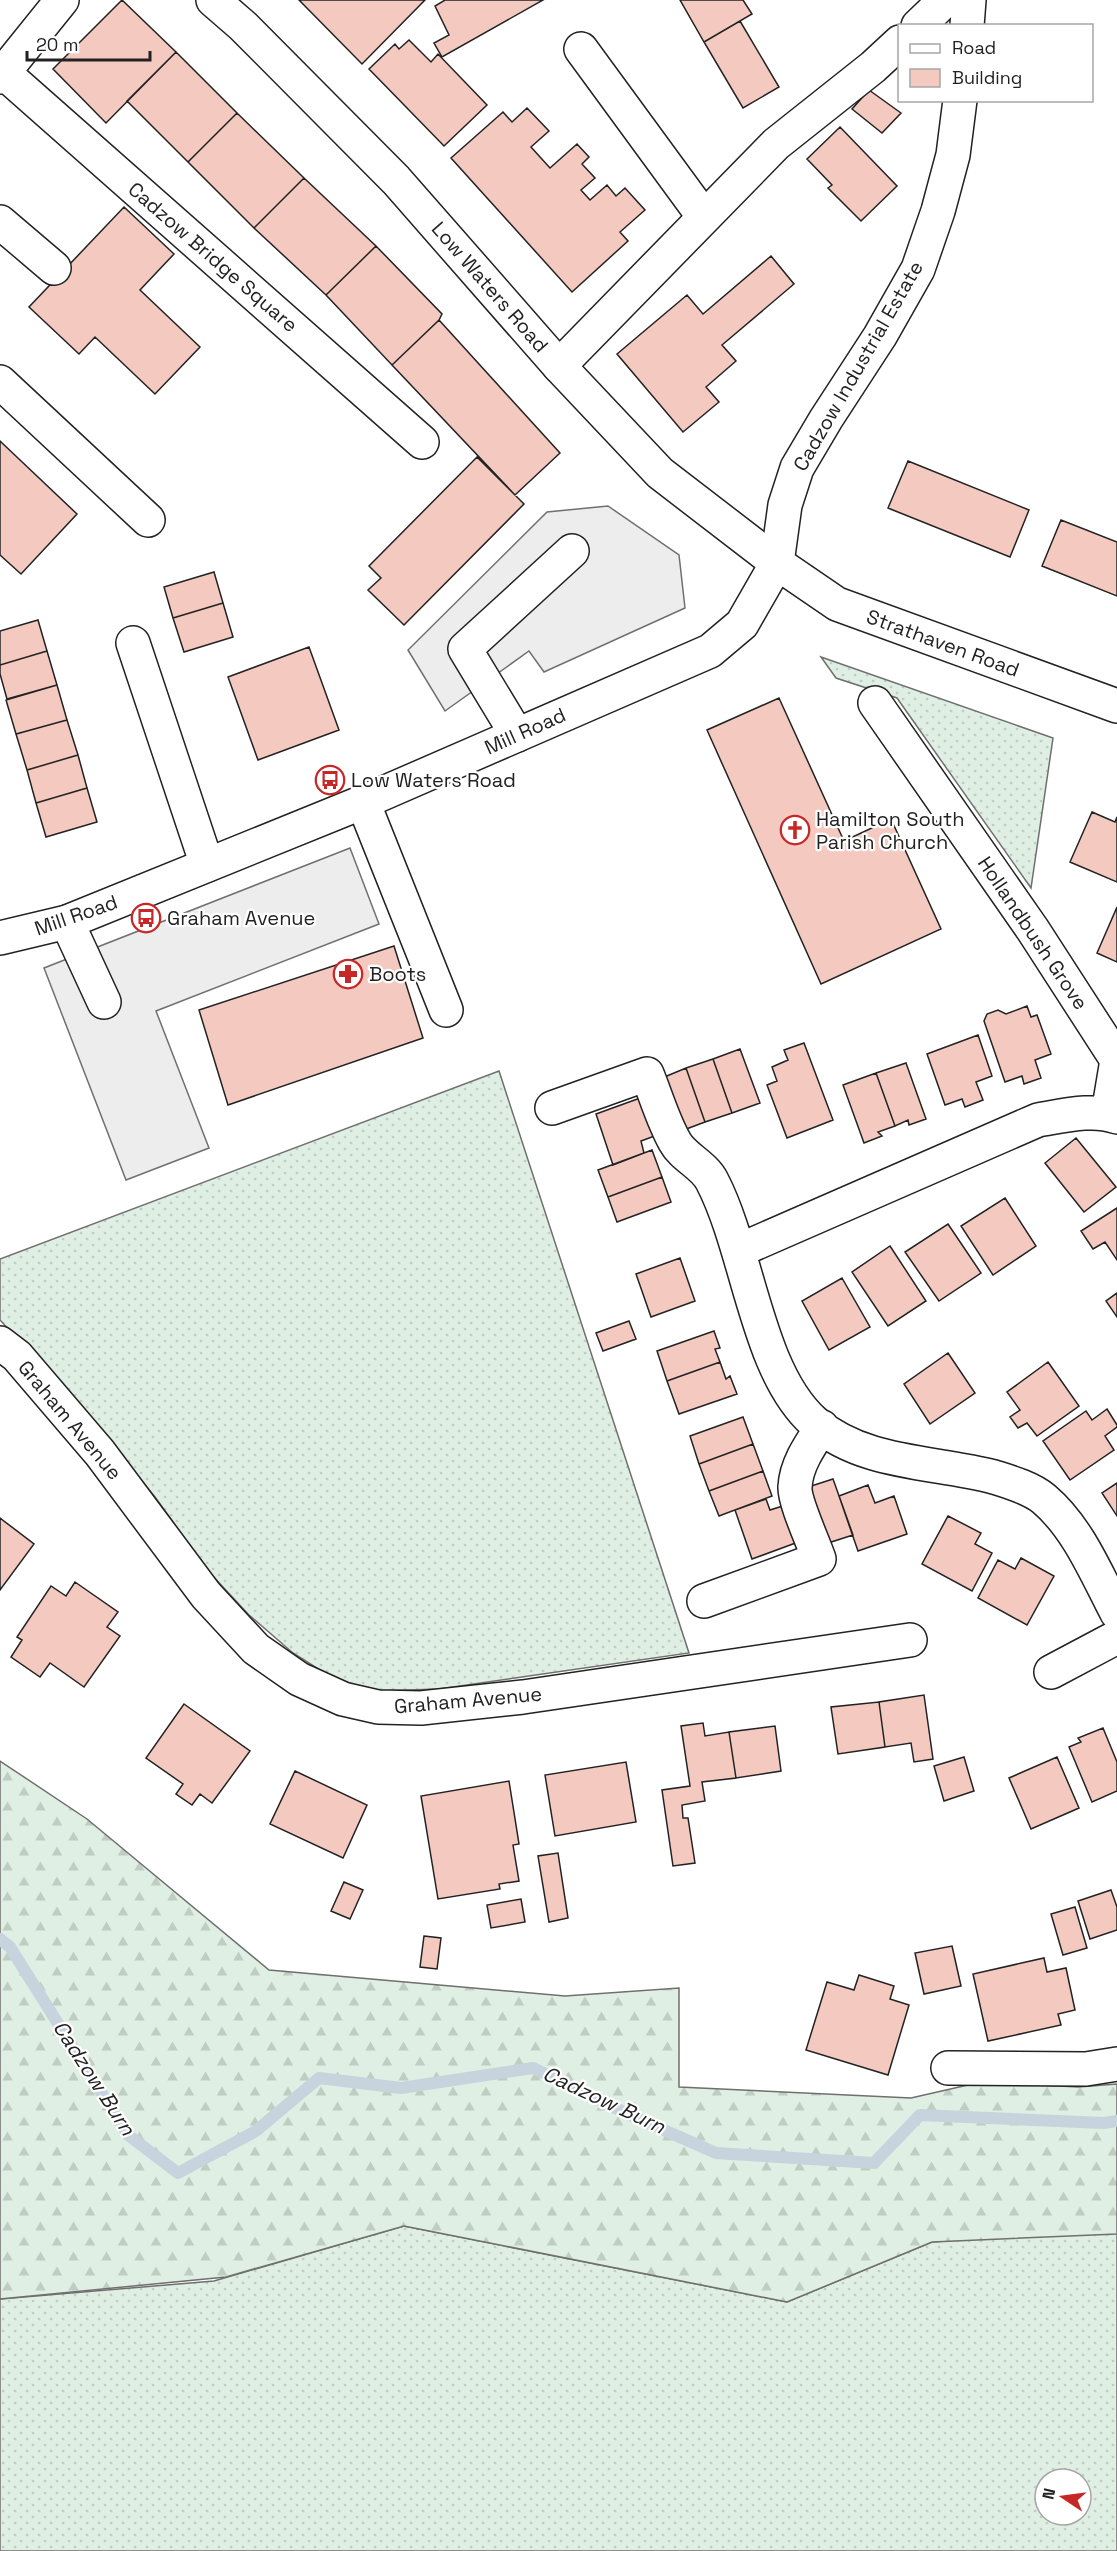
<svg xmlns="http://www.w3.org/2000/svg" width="1117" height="2551" viewBox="0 0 1117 2551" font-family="'Space Grotesk',sans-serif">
	<defs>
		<pattern id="grass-dots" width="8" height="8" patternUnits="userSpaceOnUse" patternTransform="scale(1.5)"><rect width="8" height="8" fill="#e0efe3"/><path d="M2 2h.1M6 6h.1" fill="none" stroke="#c0cdc2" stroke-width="1.8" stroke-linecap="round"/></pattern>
		<pattern id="forest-firs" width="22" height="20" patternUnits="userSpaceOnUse" patternTransform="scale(1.5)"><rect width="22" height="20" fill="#e0efe3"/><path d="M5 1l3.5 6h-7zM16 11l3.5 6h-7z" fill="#c0cdc2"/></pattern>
	</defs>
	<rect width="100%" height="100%" fill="#fff"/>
	<!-- grass -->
	<path fill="url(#grass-dots)" stroke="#6f6f6f" stroke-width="1.5" fill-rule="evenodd" d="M821,657L1053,738L1031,888L897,698L836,678Z
		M499,1071L689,1653L439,1689L378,1691L342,1684L293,1653L249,1615L210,1573L155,1497L95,1423L0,1320V1259Z
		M404,2226L787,2302L932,2242L1117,2229V2551H0V2299L214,2281ZM1045,2479H1081V2515H1045Z"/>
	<!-- forest -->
	<path fill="url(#forest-firs)" stroke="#6f6f6f" stroke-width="1.5" d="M0,1761L87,1819L269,1970L565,1996L679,1988V2087L911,2098L981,2082L1078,2087L1117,2084V2234L932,2242L787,2302L404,2226L226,2277L0,2299Z"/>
	<!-- parking -->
	<path fill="#ededed" stroke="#6f6f6f" stroke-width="1.5" d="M608,506L679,555L685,608L544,672L529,651L445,711L408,650L547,512Z
		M350,848L379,924L156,1011L209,1148L126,1180L44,968Z"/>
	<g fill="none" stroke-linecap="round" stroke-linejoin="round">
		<!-- stream -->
		<path stroke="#c7d3dd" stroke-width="12" d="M0,1939L10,1947L128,2135L178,2173L256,2131L319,2078L401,2088L533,2068L632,2116L716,2153L874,2163L920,2115L1104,2123L1117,2121"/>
	</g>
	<!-- building -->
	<path fill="#f3c9c0" stroke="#222" stroke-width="1.5" d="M122,0L176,52L106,123L53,69Z
		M299,0H425L362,64Z
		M445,0H543L442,57L434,43L449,35L435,6Z
		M680,0H743L752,14L704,42Z
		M740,21L779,87L743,108L704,42Z
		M409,40L431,62L438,54L487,105L444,146L369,69L395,44L399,49Z
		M176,52L237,113L188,162L127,101Z
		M869,90L901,113L882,133L852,109Z
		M527,108L549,131L531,147L550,168L577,144L589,157L582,164L595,178L581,190L590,200L607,185L616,196L625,188L645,210L620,232L628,241L572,292L451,158L503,112L512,122Z
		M237,113L304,178L254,228L188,162Z
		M840,127L897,186L861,221L828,188L832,185L807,159Z
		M304,178L376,246L326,295L254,228Z
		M124,207L174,254L140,290L200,347L155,394L95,337L79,354L29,307Z
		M376,246L442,314L439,320L392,365L326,295Z
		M771,256L794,284L722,345L736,361L706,387L719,402L683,432L617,354L687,295L703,314Z
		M439,320L560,453L515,495L392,365Z
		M0,441L77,514L21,574L0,555Z
		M477,457L524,504L404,625L368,590L381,578L369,566Z
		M908,461L1029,510L1010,557L888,508Z
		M1061,520L1117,542V596L1042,566Z
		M214,572L223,603L173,618L164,587Z
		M223,603L233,637L184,652L173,618Z
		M38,620L47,651L0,665V631Z
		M309,647L339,730L258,760L228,677Z
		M47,651L57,685L7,699L0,674V665Z
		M57,685L67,720L16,734L6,700Z
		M779,698L844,841L891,819L941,929L821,984L707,730Z
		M67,720L78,755L27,770L16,734Z
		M78,755L87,788L36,803L27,770Z
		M87,788L97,822L46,837L36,803Z
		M1092,812L1115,822L1117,817V882L1070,862Z
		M1117,907V962L1097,953Z
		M394,946L423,1038L228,1105L199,1010Z
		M1027,1006L1031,1017L1037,1015L1051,1054L1035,1060L1041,1078L1024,1084L1022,1076L1005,1082L984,1021L987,1014L998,1010L1006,1014Z
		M978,1035L992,1076L976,1082L983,1100L965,1107L962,1099L945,1105L927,1054Z
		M804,1043L833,1120L787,1138L767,1085L777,1081L772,1067L788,1060L784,1050Z
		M740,1049L760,1103L732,1113L713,1059Z
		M713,1059L732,1113L705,1122L686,1068Z
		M906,1063L926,1119L909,1125L908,1120L895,1126L876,1073Z
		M686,1068L705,1122L681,1131L662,1078Z
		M876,1073L895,1126L878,1132L882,1136L864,1143L843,1085Z
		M665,1089L679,1127L641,1141L644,1153L613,1165L596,1114Z
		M1076,1138L1116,1187L1084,1212L1045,1163Z
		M652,1150L662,1177L608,1197L598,1170Z
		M662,1177L671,1202L617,1222L608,1197Z
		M1005,1198L1036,1246L993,1275L961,1226Z
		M1117,1208V1260L1105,1242L1093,1249L1081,1231Z
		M948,1224L981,1273L939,1301L905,1252Z
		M890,1246L926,1301L888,1326L852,1272Z
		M680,1258L695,1301L651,1317L636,1274Z
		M842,1278L870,1327L829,1350L802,1301Z
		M1117,1293V1317L1106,1301Z
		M629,1321L636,1339L603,1351L596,1333Z
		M714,1331L720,1348L715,1349L720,1362L667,1381L657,1351Z
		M948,1353L975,1393L930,1424L904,1384Z
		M720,1362L726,1379L730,1376L737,1394L679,1414L667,1381Z
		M1048,1362L1079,1406L1037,1436L1027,1423L1018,1428L1010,1417L1020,1410L1007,1392Z
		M1107,1409L1117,1425V1427L1105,1436L1114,1450L1070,1480L1043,1441L1086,1411L1092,1420Z
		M743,1417L753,1444L699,1464L690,1436Z
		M753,1444L763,1471L709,1491L699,1464Z
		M763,1471L772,1496L719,1516L709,1491Z
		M833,1479L853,1535L825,1544L805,1488Z
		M1117,1483V1516L1102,1493Z
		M868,1485L875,1503L894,1496L907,1534L858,1551L839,1496Z
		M766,1499L770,1510L789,1504L801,1541L752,1559L735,1510Z
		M948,1516L981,1533L975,1544L992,1553L972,1591L922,1564Z
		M0,1518L34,1544L0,1590Z
		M1021,1558L1054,1576L1027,1625L978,1598L998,1560L1015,1569Z
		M75,1582L118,1612L107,1627L120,1636L84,1687L50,1663L40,1677L11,1657L22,1640L17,1637L51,1586L66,1596Z
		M924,1695L933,1759L914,1762L911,1743L885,1747L879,1702Z
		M879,1702L885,1747L838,1754L831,1707Z
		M184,1704L250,1751L212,1803L200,1794L192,1805L176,1794L183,1784L146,1758Z
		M703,1723L705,1736L729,1732L736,1778L702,1782L705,1801L682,1805L683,1818H688L695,1863L673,1866L662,1790L690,1786L681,1726Z
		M775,1726L781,1771L736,1778L729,1732Z
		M1103,1728L1117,1762V1791L1092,1802L1069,1747L1081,1742L1078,1738Z
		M964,1757L974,1791L944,1801L934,1766Z
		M1057,1757L1079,1808L1031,1829L1009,1778Z
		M626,1762L636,1822L555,1836L545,1775Z
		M295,1771L367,1805L343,1858L270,1824Z
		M509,1781L519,1844L513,1845L519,1881L499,1884L500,1889L438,1899L421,1796Z
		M558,1853L568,1918L549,1922L538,1856Z
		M344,1882L363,1890L350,1919L331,1911Z
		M1111,1890L1117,1907V1930L1090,1939L1078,1901Z
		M521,1899L525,1922L491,1928L487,1905Z
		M1075,1907L1087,1948L1063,1955L1051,1914Z
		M424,1936L441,1938L437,1969L420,1967Z
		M952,1946L961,1986L924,1994L915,1953Z
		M1044,1958L1047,1972L1066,1968L1075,2010L1058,2014L1061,2025L988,2041L973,1974Z
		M859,1975L894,1986L890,1999L909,2005L888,2075L806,2050L827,1982L854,1990Z"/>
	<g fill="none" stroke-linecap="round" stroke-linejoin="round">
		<!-- minor casing -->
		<g stroke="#222" stroke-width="36">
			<path id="minor" d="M918,26L945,0
				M967,26L969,0
				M581,49L704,217
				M3,72L422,442
				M0,77L62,0
				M0,222L54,268
				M559,366L776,144L873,67L900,42
				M0,382L148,520
				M777,563L785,505L797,468L826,419L880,336L918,269L938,211L953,155L960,100
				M133,643L207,865
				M875,703L1033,930L1117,1060L1108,1114
				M517,735L465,649L572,551
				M363,802L446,1010
				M67,922L104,1002
				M552,1108L647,1074C656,1096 663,1121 675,1142C683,1157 704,1165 712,1181C749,1252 756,1370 814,1422C864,1465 933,1461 994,1477C1010,1482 1031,1488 1044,1499C1078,1528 1096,1573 1117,1613
				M740,1250L1038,1120C1063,1116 1093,1108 1117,1117
				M0,1343L17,1356L100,1453L206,1595L256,1649L299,1679L343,1699L378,1707L421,1708L523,1697L910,1640
				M704,1601L819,1559C814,1544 794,1501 795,1487C796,1465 810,1445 822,1427
				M1051,1672L1117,1637
				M948,2068L1086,2069L1117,2064"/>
		</g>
		<!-- major casing -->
		<g stroke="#222" stroke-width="36">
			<path id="major" d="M213,0L243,26L396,180L559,366L660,473L777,563L837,604L1117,706
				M0,938L67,922L363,802L710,651L742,624L777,563"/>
		</g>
		<!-- minor -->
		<use href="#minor" stroke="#fff" stroke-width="33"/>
		<!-- major -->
		<use href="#major" stroke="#fff" stroke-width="33"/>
	</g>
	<!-- icons -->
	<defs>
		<g id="bus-ring" transform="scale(1.5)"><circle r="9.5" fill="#fff" stroke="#c62828" stroke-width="1.5"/><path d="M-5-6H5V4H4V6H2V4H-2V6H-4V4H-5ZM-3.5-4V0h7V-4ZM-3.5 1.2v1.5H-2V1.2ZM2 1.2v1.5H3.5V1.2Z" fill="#c62828"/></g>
		<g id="church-ring" transform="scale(1.5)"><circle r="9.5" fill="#fff" stroke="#c62828" stroke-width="1.5"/><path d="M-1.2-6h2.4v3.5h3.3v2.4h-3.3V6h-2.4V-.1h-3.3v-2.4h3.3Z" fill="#c62828"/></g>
		<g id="pharmacy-ring" transform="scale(1.5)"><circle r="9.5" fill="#fff" stroke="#c62828" stroke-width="1.5"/><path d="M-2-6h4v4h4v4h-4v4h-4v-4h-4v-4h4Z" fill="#c62828"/></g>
	</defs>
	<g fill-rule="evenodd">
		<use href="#bus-ring" x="330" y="780"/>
		<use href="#church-ring" x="795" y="830"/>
		<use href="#bus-ring" x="146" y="918"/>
		<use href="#pharmacy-ring" x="348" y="974"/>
	</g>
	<g text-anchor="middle" stroke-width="4.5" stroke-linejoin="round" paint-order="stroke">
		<!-- street labels -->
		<g font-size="20" fill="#222" stroke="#fff">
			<text transform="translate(213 257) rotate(41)" y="7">Cadzow Bridge Square</text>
			<text transform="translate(490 287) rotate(49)" y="7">Low Waters Road</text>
			<text transform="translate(858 366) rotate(-60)" y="7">Cadzow Industrial Estate</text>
			<text transform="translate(943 643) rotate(20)" y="7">Strathaven Road</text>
			<text transform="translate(525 731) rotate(-24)" y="7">Mill Road</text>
			<text transform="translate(76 915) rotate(-19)" y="7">Mill Road</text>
			<text transform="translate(1033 933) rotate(56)" y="7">Hollandbush Grove</text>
			<text transform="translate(70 1420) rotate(50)" y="7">Graham Avenue</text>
			<text transform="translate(468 1700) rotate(-5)" y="7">Graham Avenue</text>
		</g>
		<!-- poi labels -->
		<g font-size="20" fill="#222" stroke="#fff" text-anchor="start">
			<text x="351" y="787">Low Waters Road</text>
			<text x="816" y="826">Hamilton South<tspan x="816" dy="23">Parish Church</tspan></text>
			<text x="167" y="925">Graham Avenue</text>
			<text x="369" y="981">Boots</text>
		</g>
		<!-- water labels -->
		<g font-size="21" font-style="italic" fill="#222" stroke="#fff">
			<text transform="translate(94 2078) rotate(57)" y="7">Cadzow Burn</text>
			<text transform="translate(604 2100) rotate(25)" y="7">Cadzow Burn</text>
		</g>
	</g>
	<!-- legend -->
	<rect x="898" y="24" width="195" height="78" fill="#ffffff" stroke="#a7a7a7" stroke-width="1.5"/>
	<rect x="910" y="44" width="30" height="9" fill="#ffffff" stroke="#a7a7a7" stroke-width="1.5"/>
	<text x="952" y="54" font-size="18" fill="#222222">Road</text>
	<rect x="910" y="69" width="30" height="18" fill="#f3c9c0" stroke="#a7a7a7" stroke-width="1.5"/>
	<text x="952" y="84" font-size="18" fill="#222222">Building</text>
	<!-- north arrow -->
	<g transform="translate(1063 2497) rotate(283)"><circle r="28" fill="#ffffff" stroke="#a7a7a7" stroke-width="1.5"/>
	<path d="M0-4.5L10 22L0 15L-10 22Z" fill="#c62828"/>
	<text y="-9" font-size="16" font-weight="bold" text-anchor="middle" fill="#222222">N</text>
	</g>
	<!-- scale -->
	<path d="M27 51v9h123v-9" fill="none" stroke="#222222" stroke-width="3"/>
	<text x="36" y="51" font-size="18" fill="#222222" stroke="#ffffff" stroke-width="4.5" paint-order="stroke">20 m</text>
</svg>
